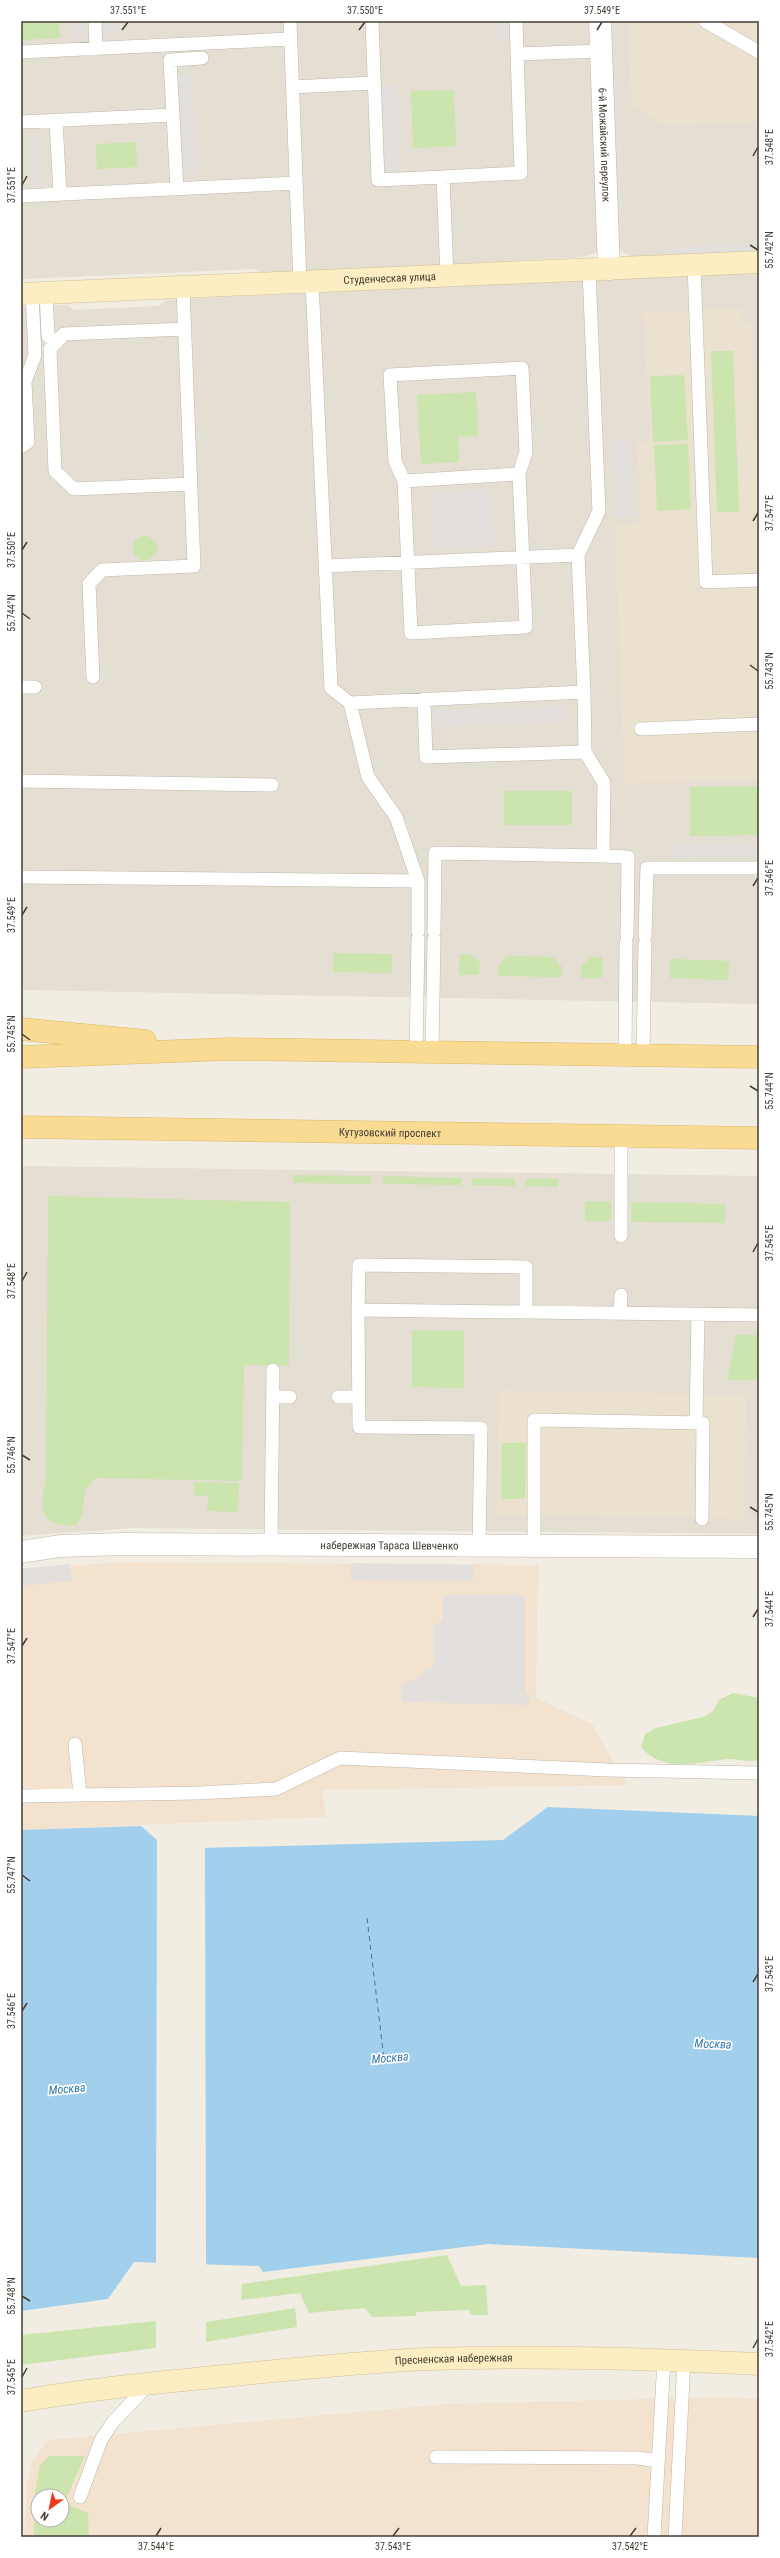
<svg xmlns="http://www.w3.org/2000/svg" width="780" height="2558" viewBox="0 0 780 2558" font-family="'Roboto Condensed',sans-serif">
	<rect width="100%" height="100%" fill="#f1ede3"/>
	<!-- residential -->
	<path fill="#e5ded2" d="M21,21H593L598,252L582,257L287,273L263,274L254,269L21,279Z
		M616,21H759V243L671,247L663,256H630L620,250L617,245L615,219L623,203Z
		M759,271V1004L21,990V307L67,305L74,310L158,306L166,300Z
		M21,1166L759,1176V1534L132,1528L21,1536Z"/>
	<!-- commercial -->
	<path fill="#f3e3ce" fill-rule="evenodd" d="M125,1562L538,1565L536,1698L592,1724L627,1785L322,1790L326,1817L21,1830V1569Z
		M727,2397L759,2399V2537H24L27,2485L32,2460L49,2440L447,2404ZM38,2496H62V2520H38Z"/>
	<!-- education -->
	<path fill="#eae1ce" d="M628,21H759V122L663,126L631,104Z
		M741,308L742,323H752L759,511V781L624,783L615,525L641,523L637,443L650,442L643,312Z
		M499,1390L746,1395L745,1519L496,1515Z"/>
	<!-- green -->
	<path fill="#cce4ad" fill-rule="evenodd" d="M21,21H59L60,38L21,40Z
		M454,90L456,146L413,148L411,91Z
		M136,142L137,167L97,169L96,144Z
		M711,351H733L739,512H717Z
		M684,375L688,440L653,442L650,376Z
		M476,392L478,436L458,437L459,462L421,464L417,395Z
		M688,444L691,509L657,511L654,445Z
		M133 548a12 12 0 1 1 24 0a12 12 0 1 1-24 0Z
		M759,786V835L690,836V787Z
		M504,791H572V825H504Z
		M333,953L392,954V973L333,972Z
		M460,954H471L480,963L479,975H459Z
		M507,956L553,957L562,967L561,977L498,976V966Z
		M591,957H602V978H581V967Z
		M670,959L729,961L728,980L670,978Z
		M293,1175L371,1176V1184L293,1183Z
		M384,1176L461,1178V1185L383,1184Z
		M472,1178H515V1186L471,1185Z
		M526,1179H558V1187L526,1186Z
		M48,1196L290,1202L289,1366L244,1365L242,1481L95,1478L85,1490L82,1515L76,1525C38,1528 40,1506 46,1478Z
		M585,1201L611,1202V1221H585Z
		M632,1202L725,1204V1223L631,1222Z
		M412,1330L464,1331V1388L412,1387Z
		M736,1335H759V1380H727Z
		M502,1443H526L525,1499H501Z
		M194,1482L239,1483L238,1512L207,1511L208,1496L194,1495Z
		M733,1693L759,1698V1760C749,1763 739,1759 728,1759C698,1762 664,1774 641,1747L645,1734L656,1728L703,1717L713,1711L719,1700Z
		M447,2255L461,2286L486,2285L488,2315H471L469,2310L416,2312V2316L372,2317L365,2308L309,2313L300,2293L241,2300L242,2284Z
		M295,2308L297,2327L206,2342V2322Z
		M156,2321V2348L21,2365V2335Z
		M49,2456H85L64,2503L88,2513L89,2537H34L35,2493L40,2465ZM38,2496H62V2520H38Z"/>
	<!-- parking -->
	<path fill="#e2dfdc" d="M71,21H84L85,37H72Z
		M104,21H117L118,36H105Z
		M498,21H511L512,39H498Z
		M607,21H616L623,203L615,219Z
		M180,74H193L198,174L185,175Z
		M397,85L400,170H386L382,86Z
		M28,133H41L43,186H30Z
		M759,243V252L663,256L671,247Z
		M630,439L634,516L614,517L611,440Z
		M492,489L494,546L435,548L433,492Z
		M564,705L565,721L435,727L434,711Z
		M759,842V857L669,858V843Z
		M351,1563L474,1565L473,1581L351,1580Z
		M70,1564L72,1581L21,1586V1569Z
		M443,1595H525V1692L530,1696L528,1705L402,1702L401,1684L415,1680L426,1669L434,1667L433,1627L443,1620Z"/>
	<!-- water -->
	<path fill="#a1cfec" d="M548,1807L759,1816V2258L488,2244L263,2272L259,2266L134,2262L108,2299L21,2311V1830L141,1826L167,1849L503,1840Z"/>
	<!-- pier -->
	<path fill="#f1ede3" d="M157,1837L167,1847L205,1846L206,2266L156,2265Z"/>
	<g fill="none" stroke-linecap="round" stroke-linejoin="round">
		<!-- ferry -->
		<path stroke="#3279a9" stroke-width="1" stroke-dasharray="5 4" stroke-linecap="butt" d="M367,1918L384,2059"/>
		<!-- lane casing -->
		<g stroke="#bfb7aa" stroke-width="14">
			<path id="lane" d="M95,21L96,49
				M290,21L300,283
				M372,21L378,180L443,177L447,277
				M705,21L759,52
				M21,52L290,39
				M517,54L601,51
				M292,87L374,83
				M56,121L60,194
				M21,122L173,115
				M443,177L521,173L516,21
				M177,189L170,60L202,58
				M21,196L296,183
				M694,265L706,582L759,580
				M312,282L331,688L350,703L368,777L396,817L418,881V932
				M46,293L48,336L56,343
				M185,329L64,334L50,349L55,471L74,489L191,484
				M522,368L526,452L519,474L526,627L411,633L404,481L395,461L390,375Z
				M21,447L28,442L25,382L35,355L32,294
				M404,481L519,474
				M326,566L578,555
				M93,677L89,584L102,570L194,566L183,288
				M21,687H35
				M424,699L426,757L585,752L584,692
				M350,703L584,692L578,555L599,511L589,270
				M641,729L759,724
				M585,752L604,783L603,856
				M21,781L272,785
				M21,877L418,881
				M434,932L435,853L603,856L628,857L627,936
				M645,936L647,868H759
				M416,1052L418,939
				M432,1053L434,939
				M625,1055L626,943
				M643,1055L645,944
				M621,1236V1136
				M358,1310L359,1265L526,1267V1312
				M620,1313L621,1295
				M273,1397H290
				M338,1397H358
				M696,1423L698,1314
				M271,1546L273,1370
				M479,1547L481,1428L359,1427L358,1310L759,1315
				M534,1548V1420L703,1423L702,1519
				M75,1744L80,1795
				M21,1796L198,1793L276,1789L340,1758L608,1770L759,1773
				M436,2457L638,2458L658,2461
				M80,2497L101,2440L113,2422L150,2383
				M654,2537L664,2359
				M675,2537L684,2360"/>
		</g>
		<!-- street casing -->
		<g stroke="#bfb7aa" stroke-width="23">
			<g id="street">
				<path id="s1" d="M600,21L609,269"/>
				<path id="s2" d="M21,1552L60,1546L123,1544L759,1547"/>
			</g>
		</g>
		<!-- secondary casing -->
		<g stroke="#d0bf95" stroke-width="23">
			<g id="secondary">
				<path id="s3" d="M21,294L759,262"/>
				<path id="s4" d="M21,2401C88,2389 156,2383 224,2376C292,2369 360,2362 428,2359C538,2355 649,2359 759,2364"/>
			</g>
		</g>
		<!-- primary casing -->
		<g stroke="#deb864" stroke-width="23">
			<g id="primary">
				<path d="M21,1029L145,1041"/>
				<path d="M21,1057L230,1049L759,1057"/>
				<path id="s5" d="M21,1127L759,1138"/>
			</g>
		</g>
		<!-- lane -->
		<use href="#lane" stroke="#fff" stroke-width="13"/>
		<!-- street -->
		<use href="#street" stroke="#fff" stroke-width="22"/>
		<!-- secondary -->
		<use href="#secondary" stroke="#fcedc2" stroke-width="22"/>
		<!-- primary -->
		<use href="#primary" stroke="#fadb93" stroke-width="22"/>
	</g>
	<!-- ticks -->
	<path fill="none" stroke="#433d34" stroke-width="1.5" d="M122,30L128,22M359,30L365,22M597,30L602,22M753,156L758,147M22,185L27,176M750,245L758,250M753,521L758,513M22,550L27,542M22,613L30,619M750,665L758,671M753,886L758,878M22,915L27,907M22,1034L30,1040M750,1086L758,1091M753,1252L758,1243M22,1281L27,1272M22,1455L30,1460M750,1507L758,1512M753,1617L758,1609M22,1646L27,1638M22,1875L30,1881M753,1982L758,1974M22,2011L27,2003M22,2296L30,2301M753,2348L758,2339M22,2377L27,2368M156,2536L161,2528M393,2536L399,2528M630,2536L636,2528"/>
	<g text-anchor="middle" stroke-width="3.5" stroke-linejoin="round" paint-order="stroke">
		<!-- street labels -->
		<g font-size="11" fill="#433d34" stroke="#fff">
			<text dy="4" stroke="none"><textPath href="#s1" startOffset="124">6-й Можайский переулок</textPath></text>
			<text dy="4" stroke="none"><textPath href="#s3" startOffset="369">Студенческая улица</textPath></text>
			<text dy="4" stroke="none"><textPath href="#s5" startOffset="369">Кутузовский проспект</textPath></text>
			<text dy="4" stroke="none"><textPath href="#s2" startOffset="369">набережная Тараса Шевченко</textPath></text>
			<text dy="4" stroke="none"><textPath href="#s4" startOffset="435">Пресненская набережная</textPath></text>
		</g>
		<!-- water labels -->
		<g font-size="12" font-style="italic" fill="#3279a9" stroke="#fff">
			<text transform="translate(713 2044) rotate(2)" y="4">Москва</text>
			<text transform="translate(390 2058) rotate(-5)" y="4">Москва</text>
			<text transform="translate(67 2089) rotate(-5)" y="4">Москва</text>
		</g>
	</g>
	<!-- border -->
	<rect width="780" height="2558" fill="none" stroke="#ffffff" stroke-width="44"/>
	<!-- north arrow -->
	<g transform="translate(50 2508) rotate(213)"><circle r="19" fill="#ffffff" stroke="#b4b1ae"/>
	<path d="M0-3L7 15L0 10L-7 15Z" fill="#f1371a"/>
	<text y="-6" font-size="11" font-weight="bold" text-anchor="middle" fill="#433d34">N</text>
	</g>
	<rect x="22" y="22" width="736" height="2514" fill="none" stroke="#433d34" stroke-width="1.5"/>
	<g font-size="10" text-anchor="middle" fill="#433d34">
		<text x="128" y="14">37.551°E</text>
		<text x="365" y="14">37.550°E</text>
		<text x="602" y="14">37.549°E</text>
		<text transform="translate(769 147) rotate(-90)" y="4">37.548°E</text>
		<text transform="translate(11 185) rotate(-90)" y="4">37.551°E</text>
		<text transform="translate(769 250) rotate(-90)" y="4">55.742°N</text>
		<text transform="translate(769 513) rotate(-90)" y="4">37.547°E</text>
		<text transform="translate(11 550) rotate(-90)" y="4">37.550°E</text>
		<text transform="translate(11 613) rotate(-90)" y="4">55.744°N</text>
		<text transform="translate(769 671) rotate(-90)" y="4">55.743°N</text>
		<text transform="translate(769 878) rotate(-90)" y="4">37.546°E</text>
		<text transform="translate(11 915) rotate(-90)" y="4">37.549°E</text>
		<text transform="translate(11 1034) rotate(-90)" y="4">55.745°N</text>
		<text transform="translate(769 1091) rotate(-90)" y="4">55.744°N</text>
		<text transform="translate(769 1243) rotate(-90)" y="4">37.545°E</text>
		<text transform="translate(11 1281) rotate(-90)" y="4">37.548°E</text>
		<text transform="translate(11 1455) rotate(-90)" y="4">55.746°N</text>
		<text transform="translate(769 1512) rotate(-90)" y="4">55.745°N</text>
		<text transform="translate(769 1609) rotate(-90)" y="4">37.544°E</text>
		<text transform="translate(11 1646) rotate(-90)" y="4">37.547°E</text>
		<text transform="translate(11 1875) rotate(-90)" y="4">55.747°N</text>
		<text transform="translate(769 1974) rotate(-90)" y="4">37.543°E</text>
		<text transform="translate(11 2011) rotate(-90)" y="4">37.546°E</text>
		<text transform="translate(11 2296) rotate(-90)" y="4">55.748°N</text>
		<text transform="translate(769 2339) rotate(-90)" y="4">37.542°E</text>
		<text transform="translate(11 2377) rotate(-90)" y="4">37.545°E</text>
		<text x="156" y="2550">37.544°E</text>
		<text x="393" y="2550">37.543°E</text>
		<text x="630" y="2550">37.542°E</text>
	</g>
</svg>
